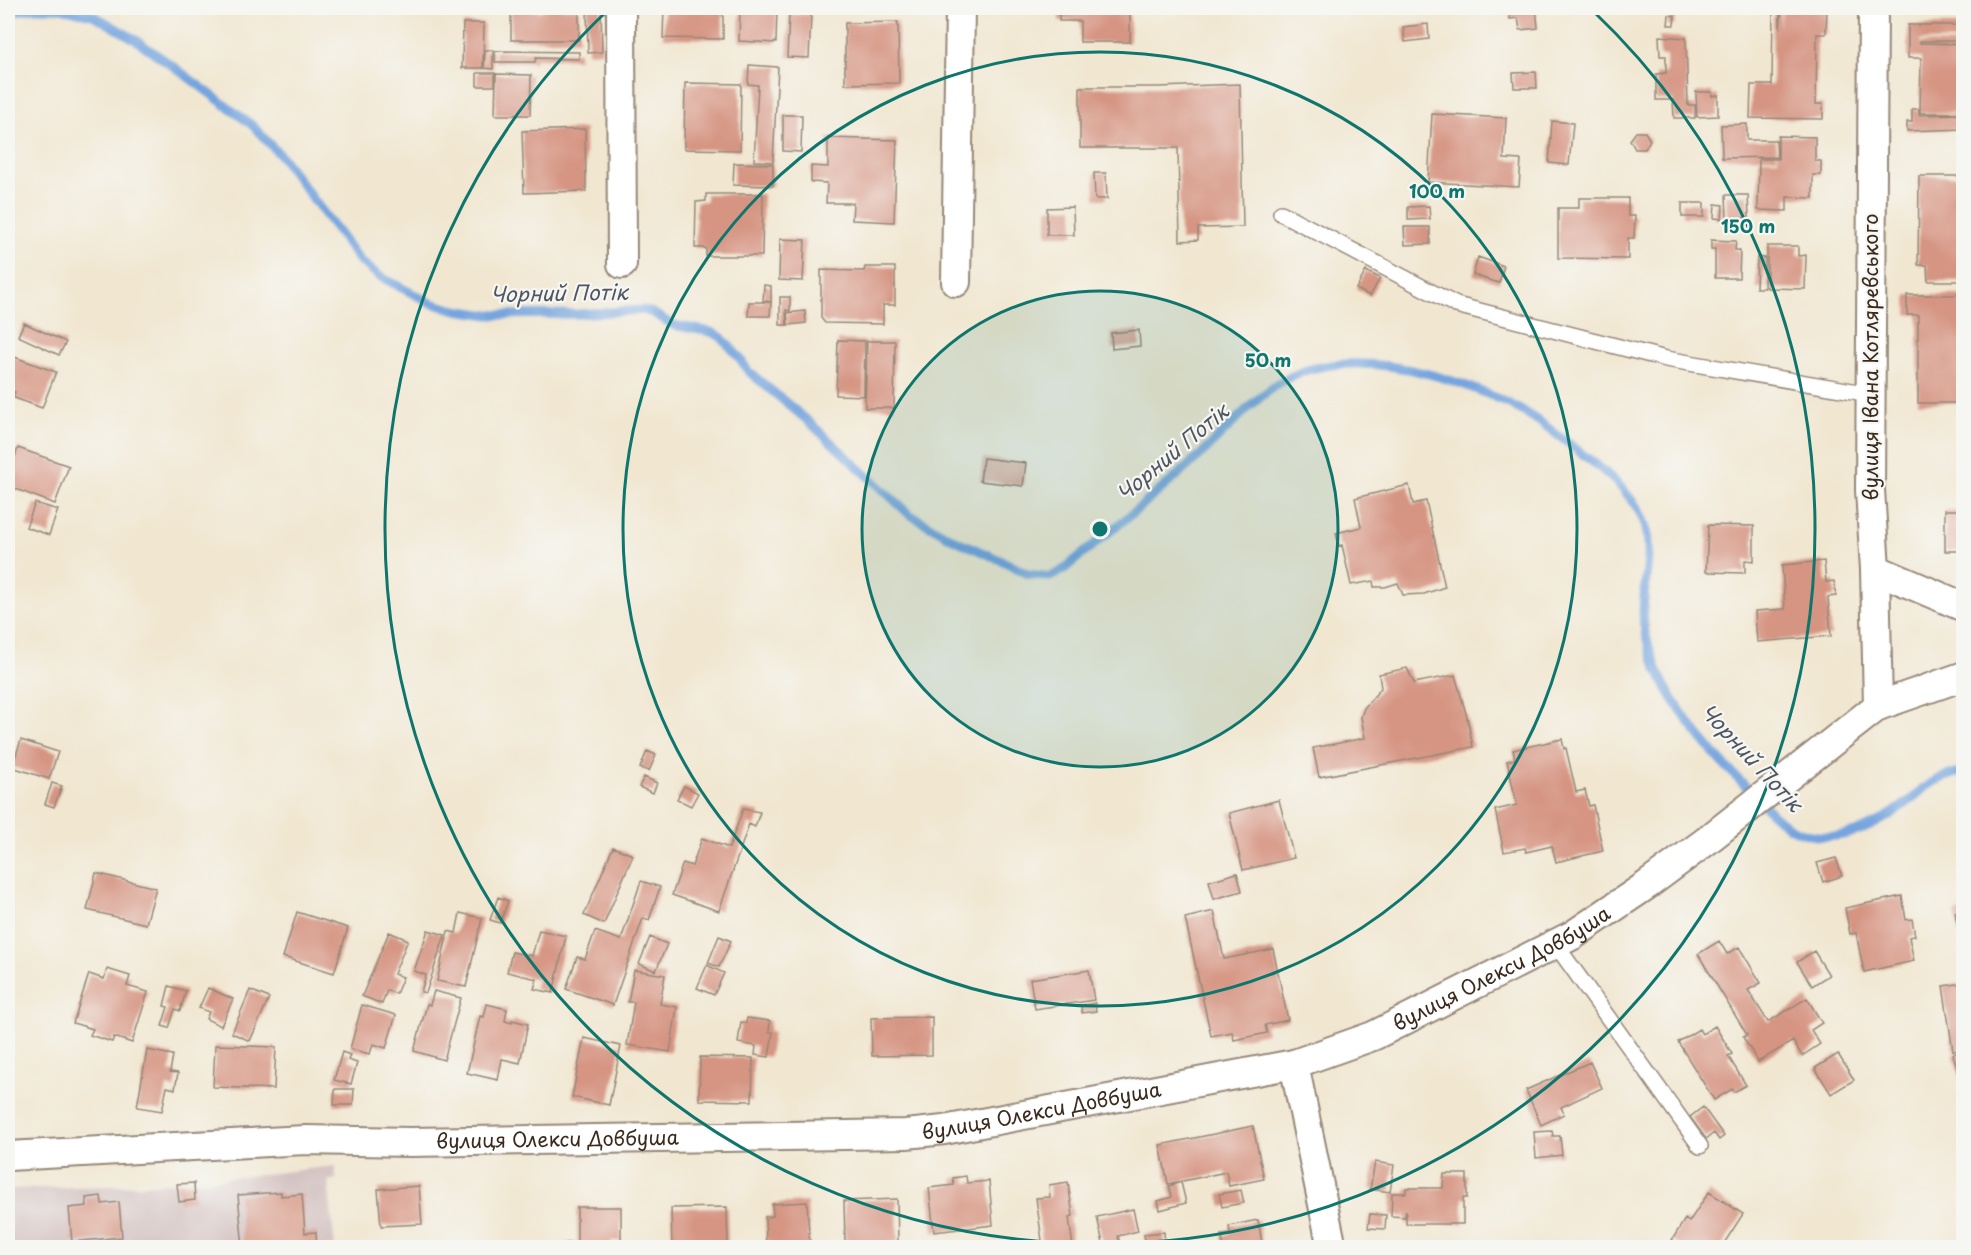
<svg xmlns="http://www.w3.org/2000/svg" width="1971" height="1255" viewBox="0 0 1971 1255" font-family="'Playpen Sans',sans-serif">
	<rect width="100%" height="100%" fill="#f6f6f2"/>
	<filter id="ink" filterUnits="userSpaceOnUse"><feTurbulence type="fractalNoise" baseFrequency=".0167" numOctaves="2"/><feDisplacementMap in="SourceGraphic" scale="12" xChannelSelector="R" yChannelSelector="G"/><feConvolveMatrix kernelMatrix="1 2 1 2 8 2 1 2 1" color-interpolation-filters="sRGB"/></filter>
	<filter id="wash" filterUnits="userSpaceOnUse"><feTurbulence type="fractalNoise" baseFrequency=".008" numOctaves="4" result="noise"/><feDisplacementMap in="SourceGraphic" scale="24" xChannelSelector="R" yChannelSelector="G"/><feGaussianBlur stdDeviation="1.35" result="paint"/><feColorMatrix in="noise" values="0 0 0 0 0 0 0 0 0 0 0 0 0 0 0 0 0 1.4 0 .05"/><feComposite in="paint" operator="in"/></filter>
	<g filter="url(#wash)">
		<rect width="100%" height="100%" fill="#f1e7d1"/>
		<!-- industrial -->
		<path fill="#d1bfbf" d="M335,1166L336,1179L328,1181L335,1247H8V1189L143,1185L221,1179Z"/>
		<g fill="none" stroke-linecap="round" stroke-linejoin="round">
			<!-- stream -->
			<path stroke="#74a4de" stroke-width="9" d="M8,13L32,8H61L93,15L133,38L173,66L252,125L280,155L360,261L379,276L431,303L456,310L489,315L577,314L643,310L653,313L673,325L711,332L721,337L739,357L748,371L808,421L909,514L955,540L1007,563L1028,574L1050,577L1062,571C1107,533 1155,497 1198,457C1226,432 1260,390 1294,375C1365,343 1493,385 1551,430C1581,454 1637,489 1646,528C1654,563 1637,601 1646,636C1651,657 1661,681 1673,699C1695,735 1725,766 1755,796C1766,807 1778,822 1793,829C1798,831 1805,834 1811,835C1845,842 1878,825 1904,805C1913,799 1920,791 1928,785C1939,778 1951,774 1964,771"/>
		</g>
		<g id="blocks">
			<!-- building -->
			<path fill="#d69482" d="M542,8H579V40H511V10L542,11Z
				M587,8H601L602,52L588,53Z
				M664,8H723V39L663,38Z
				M740,8H777L776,43L739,41Z
				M1059,8H1130V42H1080V21H1059Z
				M1509,8H1536L1538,28L1520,30L1518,18L1510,19Z
				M1773,8H1780V28L1782,8H1827L1826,34H1817L1816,104H1823V119L1750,118L1751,85H1772Z
				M1920,8H1951V10H1920Z
				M789,14L811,15L809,58L787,57Z
				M1669,15L1675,16L1674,25H1668Z
				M898,22L899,83L845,84V23Z
				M463,23H484L483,68H462Z
				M1428,24L1429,39L1405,42L1403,27Z
				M1908,25H1964V41H1920V43L1964,44V113H1920L1921,58H1908Z
				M1659,36L1686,38L1688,105H1695V118H1674L1673,100H1656V74L1666,73V56H1660Z
				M485,50H493V69L484,68Z
				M495,51L579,52V59L536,58L535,62H495Z
				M749,65L778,67L773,162L754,161L758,85L748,84Z
				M1536,72L1537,88H1514L1513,73Z
				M477,73H495V86H477Z
				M496,74L531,75L530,115H495Z
				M685,83L741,84L740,150L684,149Z
				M1240,84L1243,227L1198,228V240L1180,241L1178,148H1080V87H1158Z
				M1696,92H1712V96L1718,95V116L1697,117Z
				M1912,109H1919V115L1964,114V129L1907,131V122H1912Z
				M1432,114L1506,118L1504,159L1521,160L1519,187L1428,182Z
				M783,115H802L801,152L783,151Z
				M1552,121L1573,123L1569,165L1549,163Z
				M1747,124V140H1776L1777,157L1722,158L1721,125Z
				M585,129L586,191L524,193L522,131Z
				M1636,132H1645L1650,140L1645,149H1635L1630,140Z
				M1778,136L1815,137V161H1821V175H1813V198L1787,197V211L1758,210L1759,159H1778Z
				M828,138L897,140L894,222L852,220L853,203H826L827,183L811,182V166L828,167Z
				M734,163L773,164V186L733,185Z
				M1094,173H1106L1107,199H1095Z
				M1919,176H1964V281H1928L1927,265H1918Z
				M706,194H763L762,256H706V248H695L696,202L706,201Z
				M1726,195H1748L1749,218H1727Z
				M1579,198H1628V216H1635L1634,238H1628V259L1558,258V208H1579Z
				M1682,203H1704V217H1682Z
				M1715,204L1723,205L1722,219L1714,218Z
				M1429,206L1430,219L1408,220V207Z
				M1073,207L1074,235H1047V208Z
				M1404,227H1430V244L1405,245Z
				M780,239L805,240L803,281L779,280Z
				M1711,240L1736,241L1735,250H1740L1739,278H1715V249H1711Z
				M1767,246H1798V256L1806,255L1805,289L1767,288Z
				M1478,257L1504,266L1499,283L1473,275Z
				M1757,257L1765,258L1764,288H1756Z
				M865,267H895V305H883V324L825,323L821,318V270L864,271Z
				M1366,271L1380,278L1370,296L1356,289Z
				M764,285L771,286V302L763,301Z
				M1907,295H1964V403H1918V315H1907Z
				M780,297H790V311L786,310L787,325H780Z
				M749,302H771L770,316H748Z
				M805,311L806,323L788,325L787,313Z
				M24,323L66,342L59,355L18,336Z
				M1139,330L1140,346L1112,349L1111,333Z
				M838,340L865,341L864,396L836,395Z
				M867,341H895L894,408H865Z
				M9,355L56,372L42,408L12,397L15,392L8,389Z
				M18,448L69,466L55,504L8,486V477Z
				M983,458L1026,463L1023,486L980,481Z
				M1409,485L1413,504L1426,501L1445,587L1424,594L1403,595L1398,583L1385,587H1374L1373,581L1351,585L1342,545L1339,546L1336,533L1361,527L1355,498Z
				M35,503L58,510L49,535L26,527Z
				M1945,510H1964V551H1945Z
				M1708,525L1754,526V561L1745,560V573L1706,572Z
				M1824,561L1826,582L1834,581L1836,596L1828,597L1831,636L1757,642L1755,611L1785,609L1782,565Z
				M1407,668L1414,683L1455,675L1467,717L1473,747L1319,777L1313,748L1365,738L1361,717L1364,708L1381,688L1379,674Z
				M1562,739L1564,749L1566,748L1576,792L1585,790L1589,806L1593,805L1603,851L1556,862L1552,846L1526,852L1525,848L1504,852L1495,810L1517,805L1507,761L1515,759L1513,750Z
				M21,740L58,752L49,779L12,767Z
				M647,751L656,755L649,771L640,768Z
				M644,777L657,783L653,793L639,787Z
				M52,783L62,786L54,807L45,804Z
				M684,786L698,793L691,806L677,799Z
				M1279,800L1294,858L1243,870L1229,813Z
				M743,809L760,812L755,827L749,824L719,911L672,895L683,863L692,866L702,838L729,848Z
				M613,847L633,855L604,924L584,915Z
				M1836,858L1842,876L1823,882L1817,863Z
				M96,873L156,888L146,924L87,910Z
				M1237,873L1242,891L1214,899L1209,881Z
				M641,881L660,887L649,920L643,918L613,1005L566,989L577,957L585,959L595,931L621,940Z
				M1902,896L1906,920L1912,919L1915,936L1909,937L1914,961L1864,972L1856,933L1850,934L1845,908Z
				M498,897L508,901L500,923L490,920Z
				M1964,910V950L1962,951L1955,912Z
				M1214,911L1224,959L1273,949L1288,1020L1265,1025L1267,1033L1234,1040L1232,1032L1211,1036L1185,918Z
				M297,912L348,928L334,973L283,957Z
				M460,913L482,918L466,987L437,981L448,931L456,933Z
				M428,930L445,935L426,993L421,992L426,975L414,971Z
				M539,930L566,936L553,993L534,989L537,979L507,972L512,952L532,956Z
				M389,932L408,940L394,974L403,977L396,994L387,990L382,1004L362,996Z
				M719,936L731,941L719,967L708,963Z
				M650,937L667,944L656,971L639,964Z
				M1719,941L1727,954L1739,947L1761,983L1748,990L1768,1022L1807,998L1822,1023L1811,1030L1820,1044L1802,1056L1793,1041L1758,1062L1743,1037L1747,1035L1698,954Z
				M1814,951L1829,975L1812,986L1797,962Z
				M707,965L724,973L714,995L697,988Z
				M107,969L130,976L127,986L148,992L132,1043L114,1037L112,1042L90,1035L93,1029L73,1023L89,974L104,979Z
				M634,970L665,975L660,1004L677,1007L670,1052L627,1045L634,1002H628Z
				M1089,970L1094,1000L1035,1009L1030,979Z
				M1964,983V1050L1953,1051L1943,986Z
				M169,986L186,991L180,1011L175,1009L169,1028L162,1026L168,1007L164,1006Z
				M208,988L233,999L221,1026L206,1019L209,1012L199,1008Z
				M250,990L269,998L250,1041L232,1033Z
				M434,991L461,998L444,1060L414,1051L427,1004L430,1005Z
				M1095,1003L1096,1011L1082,1013L1081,1006Z
				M487,1004L507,1009L505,1021L512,1023V1020L528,1024L520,1063L502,1059L498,1080L467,1073L480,1016L484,1017Z
				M362,1005L396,1015L386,1048L373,1044L370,1054L350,1049Z
				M932,1017V1055L872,1056L871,1018Z
				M747,1018L770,1021L769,1032H773L769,1057L755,1055L756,1046L738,1043L741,1022L746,1023Z
				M1715,1026L1732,1054L1728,1056L1746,1085L1734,1092L1732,1089L1714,1100L1678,1042L1699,1029L1702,1034Z
				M584,1038L621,1046L609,1105L572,1097Z
				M215,1045L276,1047L274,1089L213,1087Z
				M147,1050L173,1055L170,1072L178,1073L175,1089L167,1087L162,1111L137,1107Z
				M1964,1051V1088H1963L1953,1054Z
				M342,1052L350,1055L348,1060L357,1063L351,1084L334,1080Z
				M1838,1054L1854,1080L1831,1094L1815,1068Z
				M700,1057L753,1058L752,1101L699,1100Z
				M1590,1062L1602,1088L1561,1107L1564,1114L1541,1125L1526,1090Z
				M335,1089H354L353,1105H334Z
				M1703,1107L1724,1136L1719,1140L1714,1133L1706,1139L1690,1117Z
				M1253,1126L1264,1179L1229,1186L1226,1172L1168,1184L1160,1145Z
				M1552,1131L1553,1136H1560L1562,1155L1536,1158L1534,1132Z
				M1375,1162L1394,1165L1390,1192L1370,1189Z
				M1444,1174H1467V1198H1463V1224H1406V1210L1405,1217L1391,1216L1392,1193H1406V1188H1443Z
				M966,1176L967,1183L989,1181L993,1225L934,1232L929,1188L954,1185L953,1178Z
				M1068,1182L1073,1216L1069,1217L1073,1248H1043L1036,1198L1050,1197L1049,1185Z
				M1181,1182L1186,1203L1160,1210L1158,1201L1172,1197L1169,1186Z
				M194,1183L195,1200L179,1202L177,1184Z
				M419,1186L422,1224L381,1226L378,1189Z
				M1241,1190L1244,1203L1222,1207L1219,1194Z
				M281,1192V1196L302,1194L305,1233L316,1232L317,1248H243L238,1195Z
				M1709,1192L1743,1214L1721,1248H1685L1672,1240L1685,1219L1689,1222Z
				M101,1196L102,1204L119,1202L122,1237L72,1242L69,1208L87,1206L86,1198Z
				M897,1199L898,1242L845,1244L844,1201Z
				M807,1202L810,1248H773V1245H766L765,1217L773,1216L772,1204Z
				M577,1207H621V1241H611V1248H566V1243H577Z
				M727,1207L728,1248H672L671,1208Z
				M1133,1209L1138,1231L1118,1236L1121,1248H1104L1097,1217Z
				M1370,1214L1386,1215L1385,1229L1368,1228Z
				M1258,1220L1263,1248H1224L1221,1235L1230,1234L1229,1226Z
				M1164,1232L1165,1245L1146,1248L1144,1234Z"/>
		</g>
	</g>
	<g filter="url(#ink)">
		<use href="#blocks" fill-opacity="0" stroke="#968878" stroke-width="1.5"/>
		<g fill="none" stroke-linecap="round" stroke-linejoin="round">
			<!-- lane casing -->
			<g stroke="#968878" stroke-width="18">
				<path id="lane" d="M1281,213L1456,305L1666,359L1870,394
					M1556,945L1700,1146"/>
			</g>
			<!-- street casing -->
			<g stroke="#968878" stroke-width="32">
				<g id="street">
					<path d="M621,8L622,264"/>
					<path d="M1873,8L1870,490L1875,569L1878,706"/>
					<path d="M956,282L960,8"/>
					<path d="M1875,569L1964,607"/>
					<path d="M1294,1064L1332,1248"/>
					<path id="s1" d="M8,1156L305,1140L410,1142L906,1134L944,1130L1294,1064L1373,1036L1573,935L1647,885L1705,842L1878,706L1964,676"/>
				</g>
			</g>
			<!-- lane -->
			<use href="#lane" stroke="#fff" stroke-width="15"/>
			<!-- street -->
			<use href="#street" stroke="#fff" stroke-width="28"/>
		</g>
	</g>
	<!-- distance rings -->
	<circle cx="1100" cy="529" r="238" fill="#0f766e" fill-opacity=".12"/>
	<g fill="none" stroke="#0f766e" stroke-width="3">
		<circle cx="1100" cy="529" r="238"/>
		<circle cx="1100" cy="529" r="477"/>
		<path d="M1592 10A715 715 0 1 1 608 10"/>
	</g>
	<g text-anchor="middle" stroke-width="4.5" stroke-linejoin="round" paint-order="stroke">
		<!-- street labels -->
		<g font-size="20" fill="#3b2a1e" stroke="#f6f6f2">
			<text transform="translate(1871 357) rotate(-90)" y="7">вулиця Івана Котляревського</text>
			<text dy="7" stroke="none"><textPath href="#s1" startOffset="1522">вулиця Олекси Довбуша</textPath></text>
			<text dy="7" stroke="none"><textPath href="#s1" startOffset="1036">вулиця Олекси Довбуша</textPath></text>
			<text dy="7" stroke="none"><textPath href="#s1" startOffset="550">вулиця Олекси Довбуша</textPath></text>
		</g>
		<!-- water labels -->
		<g font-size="21" font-style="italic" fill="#4f5561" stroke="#f6f6f2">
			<text transform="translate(559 294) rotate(-1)" y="7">Чорний Потік</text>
			<text transform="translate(1173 453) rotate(-40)" y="7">Чорний Потік</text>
			<text transform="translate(1751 758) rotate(47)" y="7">Чорний Потік</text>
		</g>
	</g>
	<circle cx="1100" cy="529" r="9" fill="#0f766e" stroke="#f6f6f2" stroke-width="3"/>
	<g font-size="18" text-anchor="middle" font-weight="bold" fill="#0f766e" stroke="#f6f6f2" stroke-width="4.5" stroke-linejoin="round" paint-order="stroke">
		<text x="1437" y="198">100 m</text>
		<text x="1748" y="233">150 m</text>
		<text x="1268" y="367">50 m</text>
	</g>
	<!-- margin -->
	<rect width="1971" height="1255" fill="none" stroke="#f6f6f2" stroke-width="30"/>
</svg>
